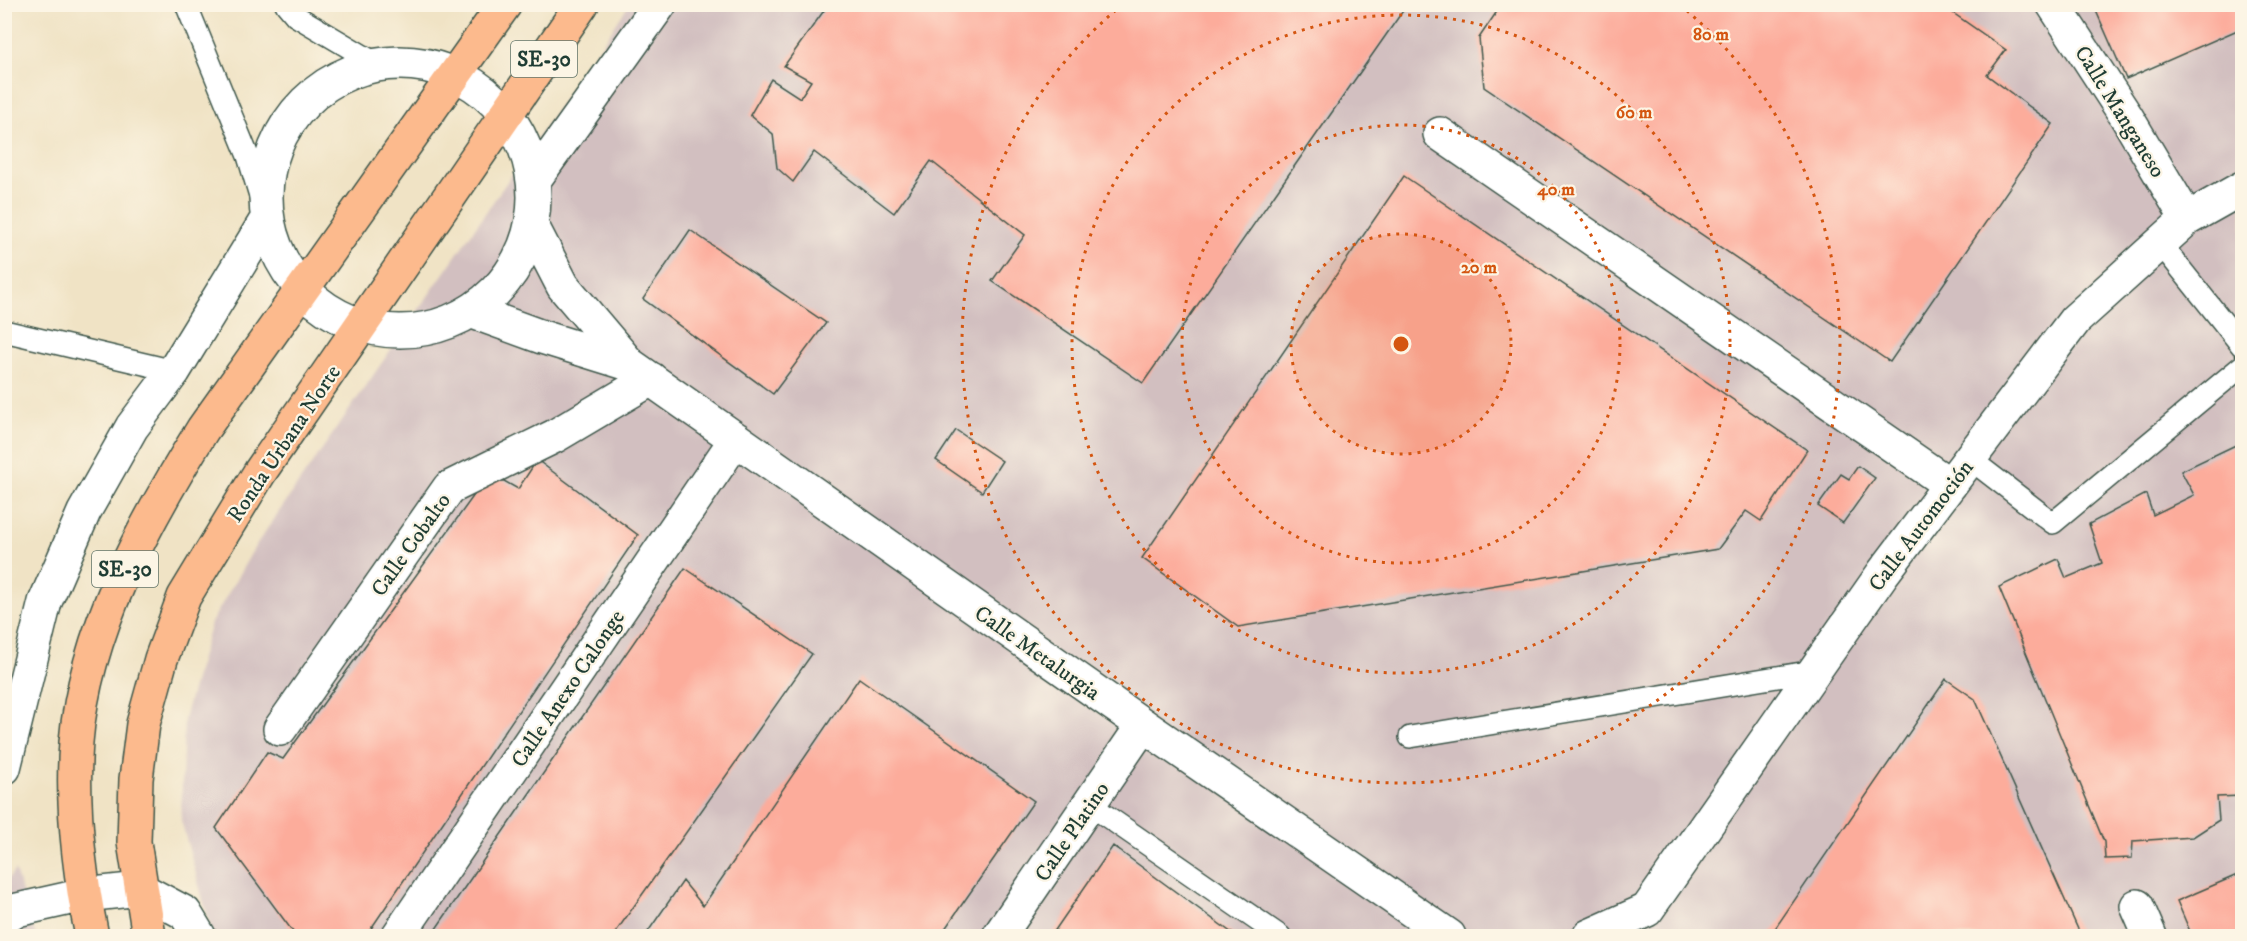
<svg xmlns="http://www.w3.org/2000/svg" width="2247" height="941" viewBox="0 0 2247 941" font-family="'IM FELL DW Pica',serif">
	<rect width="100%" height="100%" fill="#fcf5e5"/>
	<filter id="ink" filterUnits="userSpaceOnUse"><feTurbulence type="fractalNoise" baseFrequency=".0167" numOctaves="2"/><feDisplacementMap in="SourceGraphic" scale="12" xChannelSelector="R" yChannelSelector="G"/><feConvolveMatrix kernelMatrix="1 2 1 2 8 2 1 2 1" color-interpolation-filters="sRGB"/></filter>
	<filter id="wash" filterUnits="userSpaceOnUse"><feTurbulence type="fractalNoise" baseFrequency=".008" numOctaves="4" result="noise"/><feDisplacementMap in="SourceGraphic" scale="24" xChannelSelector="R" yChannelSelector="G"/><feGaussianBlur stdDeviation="1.35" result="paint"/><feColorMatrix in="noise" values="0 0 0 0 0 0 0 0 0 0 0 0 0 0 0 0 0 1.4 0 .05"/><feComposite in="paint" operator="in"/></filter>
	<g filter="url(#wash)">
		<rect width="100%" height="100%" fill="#f0e3c5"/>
		<!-- industrial -->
		<path fill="#d2bfc0" d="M629,5H2242V936H213L181,820L184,719L211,623L256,545Z
			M15,870L36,936H5V883Z"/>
		<g id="blocks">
			<!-- building -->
			<path fill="#fcac9b" d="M1502,4H1940L2006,50L1987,75L2053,124L1890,362L1484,87L1479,38Z
				M2093,4H2242V28L2126,79Z
				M828,5H1407L1143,383L992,281L1025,235L931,161L894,213L814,152L793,182L777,168L773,134L750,115L771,79L800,98L811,81L784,66Z
				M1404,176L1807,450L1761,521L1746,511L1718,549L1238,627L1142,558Z
				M690,230L826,323L773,394L643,299Z
				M956,430L1002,461L982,492L936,460Z
				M2242,442V796L2217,797L2219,820L2193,837L2133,841L2132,858L2105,859L2104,842L1999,587L2058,559L2066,578L2102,563L2089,524L2146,494L2153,515L2194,495L2181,471Z
				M537,460L638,535L366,936H296L216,828L267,752L283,759L490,473L518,489Z
				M1858,466L1875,478L1843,523L1818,506L1841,474L1849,479Z
				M685,568L812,654L613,936H431Z
				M859,678L1034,801L940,936H645L683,881L703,906Z
				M1946,679L1975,699L2081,936H1770Z
				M1113,846L1236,936H1051Z
				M2242,873V936H2192L2177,901Z"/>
		</g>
	</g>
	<g filter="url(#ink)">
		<use href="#blocks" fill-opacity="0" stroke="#3e564a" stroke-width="1.5"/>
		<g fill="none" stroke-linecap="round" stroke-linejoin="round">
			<!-- lane casing -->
			<g stroke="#3e564a" stroke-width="24">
				<path id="lane" d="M186,4L248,156L267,219
					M286,4L296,16L377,64
					M2160,243L2242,346
					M4,331L174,371
					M1970,459L2053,523L2242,366
					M1410,737L1814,671
					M1089,804L1280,936"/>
			</g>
			<!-- street casing -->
			<g stroke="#3e564a" stroke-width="36">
				<path id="street" d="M2053,4L2126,116L2187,219
					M266 197a134 134 0 1 1 268 0a134 134 0 1 1-268 0Z
					M1440,134L1950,485
					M534,180L660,4
					M532,226L563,286L629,364L1143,725L1449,936
					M473,312L542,337L629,364
					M280,729L449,488L555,436L651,379
					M4,768L45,602L84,512L132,427L174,371L267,219
					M2137,906L2150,936
					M4,918L17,910L84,895L140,889L185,913L199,936
					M398,936L736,439
					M999,936L1143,725
					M1589,936L1647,910L1883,573L2075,320L2187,219L2242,188"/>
			</g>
			<!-- primary casing -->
			<g stroke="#3e564a" stroke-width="36">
				<path id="primary" d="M92,936C79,872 71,808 76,742C85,630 145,522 203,429L505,4
					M149,936L134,842L136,779L143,724L161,659L184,597L260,472L582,4"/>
			</g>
			<!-- lane -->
			<use href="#lane" stroke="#fff" stroke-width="21"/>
			<!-- street -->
			<use href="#street" stroke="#fff" stroke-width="33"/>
			<!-- primary -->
			<use href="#primary" stroke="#fcba8d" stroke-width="33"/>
		</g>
	</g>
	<!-- distance rings -->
	<circle cx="1401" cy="344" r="110" fill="#d45610" fill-opacity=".12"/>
	<g fill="none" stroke="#d45610" stroke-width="3" stroke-dasharray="3 6">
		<circle cx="1401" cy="344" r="110"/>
		<circle cx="1401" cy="344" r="219"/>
		<circle cx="1401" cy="344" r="329"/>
		<path d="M1680 5A439 439 0 1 1 1122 5"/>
	</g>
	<g text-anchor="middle" stroke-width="4.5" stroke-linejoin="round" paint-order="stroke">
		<!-- shield labels -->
		<g fill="#fcf5e5" stroke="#617469" stroke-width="1.5">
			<rect x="511" y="41" width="66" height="36" rx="4.5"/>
			<rect x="92" y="551" width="66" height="36" rx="4.5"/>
		</g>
		<g font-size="21" font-weight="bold" fill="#1f3d34">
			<text x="544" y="66">SE-30</text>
			<text x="125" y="576">SE-30</text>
		</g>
		<!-- street labels -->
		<g font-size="22" fill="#1f3d34" stroke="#fcf5e5">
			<text transform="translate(2121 111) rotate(58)" y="8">Calle Manganeso</text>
			<text transform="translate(283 443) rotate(-56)" y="8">Ronda Urbana Norte</text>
			<text transform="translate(1920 525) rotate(-53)" y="8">Calle Automoción</text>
			<text transform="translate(410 544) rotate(-55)" y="8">Calle Cobalto</text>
			<text transform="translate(1038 652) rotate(35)" y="8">Calle Metalurgia</text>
			<text transform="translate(567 688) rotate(-56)" y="8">Calle Anexo Calonge</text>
			<text transform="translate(1071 831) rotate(-56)" y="8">Calle Platino</text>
		</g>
	</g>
	<circle cx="1401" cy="344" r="9" fill="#d45610" stroke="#fcf5e5" stroke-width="3"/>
	<g font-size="18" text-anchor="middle" font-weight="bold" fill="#d45610" stroke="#fcf5e5" stroke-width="4.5" stroke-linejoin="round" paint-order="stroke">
		<text x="1711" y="40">80 m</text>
		<text x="1634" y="118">60 m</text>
		<text x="1556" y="195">40 m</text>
		<text x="1479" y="273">20 m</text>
	</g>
	<!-- margin -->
	<rect width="2247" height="941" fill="none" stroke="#fcf5e5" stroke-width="24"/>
</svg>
